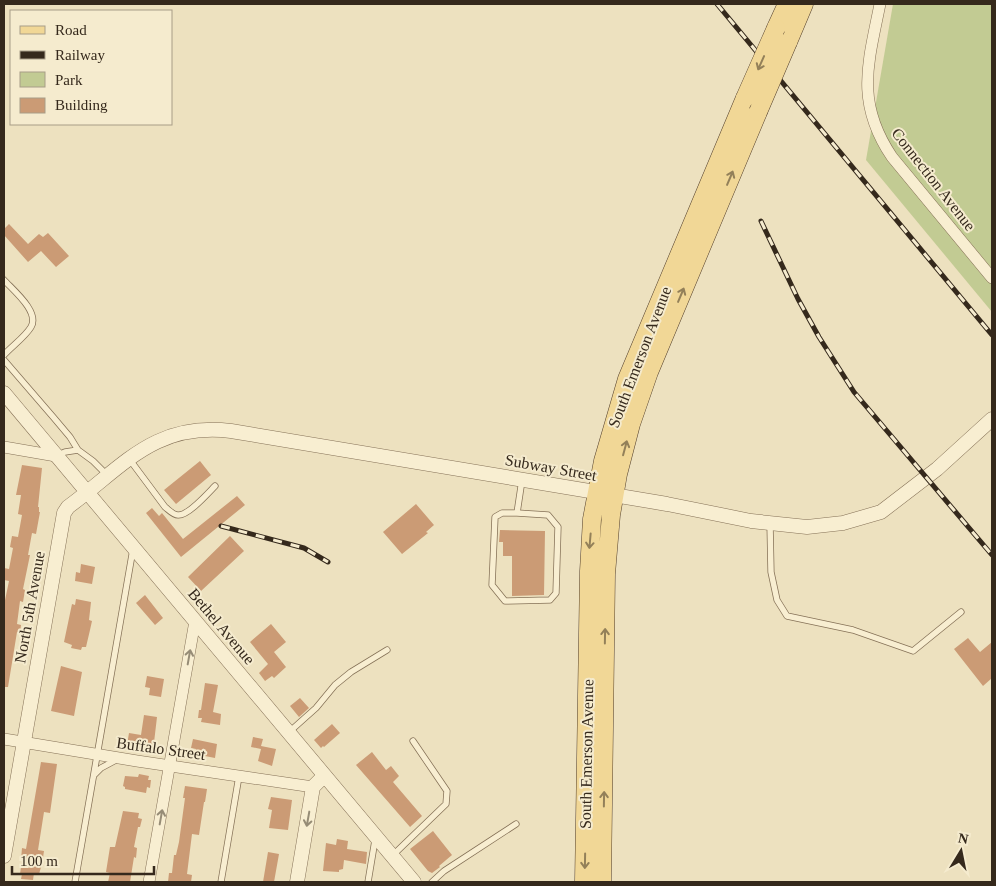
<svg xmlns="http://www.w3.org/2000/svg" width="996" height="886" viewBox="0 0 996 886" font-family="Georgia,serif">
	<rect width="100%" height="100%" fill="#ede1bf"/>
	<!-- green -->
	<path fill="#c2cb93" d="M893,4H992V312L866,160Z"/>
	<!-- building -->
	<path fill="#cb9b75" d="M9,224L28,244L39,234L43,237L48,233L69,256L56,267L41,251L28,262L4,235V229Z
		M200,461L211,475L176,504L164,490Z
		M22,465L42,468L38,507H39V512H40L36,534L32,533L28,555H30L23,589L25,590L23,602L20,601L17,624L21,625L20,633L17,632L8,687H4V605L9,581L4,580V568L9,569L13,548L10,547L12,536L18,537L22,515L18,514L21,495H16Z
		M237,496L245,505L181,557L146,513L152,508L159,516L162,513L183,539Z
		M416,504L434,525L426,532L428,533L402,554L383,532Z
		M500,530L545,531L544,595L512,596V556H503V542H499Z
		M230,536L244,551L201,591L188,577Z
		M81,564L95,567L92,584L75,581L76,572L80,573Z
		M145,595L163,618L155,625L136,603Z
		M76,599L91,602L89,620L92,621L90,630L86,647H82L81,650L71,648L72,645L64,642L72,604L75,605Z
		M271,624L286,642L274,652L286,667L274,678L272,676L265,681L259,673L268,664L250,642Z
		M968,638L980,652L992,642V678L983,686L954,649Z
		M61,666L82,672L74,716L51,711Z
		M147,676L164,679L161,697L149,695L150,688L145,687Z
		M205,683L218,685L213,712L221,714L220,725L201,722L202,718H198L199,710H201Z
		M300,698L309,708L299,717L290,706Z
		M144,715L157,717L153,751L139,749V747L127,745L129,733L141,735Z
		M332,724L340,733L324,747L323,746L321,748L314,740Z
		M253,737L263,739L261,746L276,749L272,766L258,761L261,749L251,747Z
		M193,739L217,744L215,758L195,754L196,749L191,748Z
		M372,752L386,770L391,766L399,776L393,782L422,816L410,827L356,765Z
		M41,762L57,764L50,813L44,812L38,850L44,851L42,864L39,874L34,873L33,880L21,879L22,874H20L22,860H21L22,848L26,849Z
		M139,774L149,776L148,780H151L150,788L147,787L146,793L125,789V787L123,786L125,776L138,777Z
		M185,786L207,789L205,802H204L199,835L192,834L187,874L192,875L191,882H168L169,873H172L174,855H176L179,842L185,798H183Z
		M271,797L292,800L288,830L269,828L272,810L268,809Z
		M123,811L139,813L138,818L142,819L140,827H138L134,847L137,848L136,858L134,857L130,882H108L110,873L106,872L110,847H115Z
		M433,831L452,855L439,866L440,867L432,873L428,871L410,849Z
		M337,839L348,841L347,849L367,852L366,864L344,860L343,869L339,870V872L323,871L326,843L336,845Z
		M268,852L279,854L274,882H263Z"/>
	<g fill="none" stroke-linecap="round" stroke-linejoin="round">
		<!-- service casing -->
		<g stroke="#857157" stroke-width="7">
			<path id="service" d="M4,280C13,290 40,312 31,327C25,337 12,346 4,355
				M4,360L54,418L70,437L78,450L93,461L107,475
				M56,456L65,452L78,450
				M130,460L165,507C169,510 173,515 178,515C188,516 208,493 215,486
				M517,513H502L495,517L492,585L505,601L550,600L556,593L558,527L548,515L517,513L522,480
				M770,524L771,572L777,600L787,616L853,630L913,651L961,612
				M288,733L316,708L335,685L351,672L387,650
				M94,775L101,768L116,760
				M392,856L446,804L447,791L413,741
				M75,882L133,549
				M221,882L239,776
				M368,882L375,840
				M432,882L444,871L516,824"/>
		</g>
		<!-- minor casing -->
		<g stroke="#857157" stroke-width="12">
			<path id="minor" d="M880,4C868,64 855,102 892,157L992,278
				M4,447L56,456
				M4,739L137,761L313,787
				M149,882L195,621"/>
		</g>
		<!-- tertiary casing -->
		<g stroke="#857157" stroke-width="15">
			<path id="tertiary" d="M4,393L414,882
				M4,856L64,513L68,507C124,466 154,422 231,431L667,504L751,521L807,527L843,523L881,512L937,469L992,419
				M297,882L313,787L324,776"/>
		</g>
		<!-- primary casing -->
		<g stroke="#533f2c" stroke-width="19">
			<path id="primary" d="M776,28L787,4
				M788,42L804,4
				M584,882L589,571L592,519L603,461L627,379L745,98
				M602,882L606,574L611,515L618,474L631,424L649,372L758,112"/>
		</g>
		<!-- service -->
		<use href="#service" stroke="#f8eed1" stroke-width="5.5"/>
		<!-- minor -->
		<use href="#minor" stroke="#f8eed1" stroke-width="11"/>
		<!-- tertiary -->
		<use href="#tertiary" stroke="#f8eed1" stroke-width="14"/>
		<!-- primary -->
		<use href="#primary" stroke="#f1d796" stroke-width="18"/>
		<!-- rail casing -->
		<g stroke="#35291c" stroke-width="5">
			<path id="rail" d="M717,4L992,335
				M761,221L798,299L819,337L854,392L992,555
				M221,526L304,548L328,562"/>
		</g>
		<!-- rail -->
		<use href="#rail" stroke="#f5ebce" stroke-width="3" stroke-dasharray="9" stroke-linecap="butt"/>
		<!-- primary-bridge casing -->
		<g stroke="#533f2c" stroke-width="19" stroke-linecap="butt">
			<path id="primary-bridge" d="M745,98L776,28
				M758,112L788,42"/>
		</g>
		<!-- primary-bridge -->
		<use href="#primary-bridge" stroke="#f1d796" stroke-width="18"/>
	</g>
	<!-- one-way arrows -->
	<defs><path id="oneway-shaft" d="M-6 0H5M1.5-3L5.5 0L1.5 3" fill="none" stroke-width="1.6" stroke-linecap="round" stroke-linejoin="round" transform="scale(1.25)"/></defs>
	<g stroke="#938059">
		<use href="#oneway-shaft" transform="translate(761 63) rotate(114)"/>
		<use href="#oneway-shaft" transform="translate(730 178) rotate(-67)"/>
		<use href="#oneway-shaft" transform="translate(681 295) rotate(-67)"/>
		<use href="#oneway-shaft" transform="translate(625 448) rotate(-75)"/>
		<use href="#oneway-shaft" transform="translate(590 541) rotate(95)"/>
		<use href="#oneway-shaft" transform="translate(605 636) rotate(-89)"/>
		<use href="#oneway-shaft" transform="translate(604 799) rotate(-89)"/>
		<use href="#oneway-shaft" transform="translate(585 861) rotate(91)"/>
	</g>
	<g stroke="#968c76">
		<use href="#oneway-shaft" transform="translate(189 657) rotate(-80)"/>
		<use href="#oneway-shaft" transform="translate(161 817) rotate(-80)"/>
		<use href="#oneway-shaft" transform="translate(308 819) rotate(100)"/>
	</g>
	<g text-anchor="middle" stroke-width="4" stroke-linejoin="round" paint-order="stroke">
		<!-- street labels -->
		<g font-size="16" fill="#35291c" stroke="#f5ebce">
			<text transform="translate(934 179) rotate(52)" y="6">Connection Avenue</text>
			<text transform="translate(639 357) rotate(-69)" y="6">South Emerson Avenue</text>
			<text transform="translate(551 467) rotate(10)" y="6">Subway Street</text>
			<text transform="translate(29 607) rotate(-80)" y="6">North 5th Avenue</text>
			<text transform="translate(222 626) rotate(50)" y="6">Bethel Avenue</text>
			<text transform="translate(161 748) rotate(8)" y="6">Buffalo Street</text>
			<text transform="translate(586 754) rotate(-89)" y="6">South Emerson Avenue</text>
		</g>
	</g>
	<!-- border -->
	<rect width="996" height="886" fill="none" stroke="#35291c" stroke-width="10"/>
	<!-- legend -->
	<rect x="10" y="10" width="162" height="115" fill="#f5ebce" stroke="#a89d87"/>
	<rect x="20" y="26" width="25" height="8" fill="#f1d796" stroke="#a89d87"/>
	<text x="55" y="35" font-size="15" fill="#35291c">Road</text>
	<rect x="20" y="51" width="25" height="8" fill="#35291c" stroke="#a89d87"/>
	<text x="55" y="60" font-size="15" fill="#35291c">Railway</text>
	<rect x="20" y="72" width="25" height="15" fill="#c2cb93" stroke="#a89d87"/>
	<text x="55" y="85" font-size="15" fill="#35291c">Park</text>
	<rect x="20" y="98" width="25" height="15" fill="#cb9b75" stroke="#a89d87"/>
	<text x="55" y="110" font-size="15" fill="#35291c">Building</text>
	<!-- north arrow -->
	<g transform="translate(961 851) rotate(10)" stroke="#f5ebce" stroke-width="4" paint-order="stroke">
	<path d="M0-4L9 19L0 12L-9 19Z" fill="#35291c"/>
	<text y="-8" font-size="14" font-weight="bold" text-anchor="middle" fill="#35291c">N</text>
	</g>
	<!-- scale -->
	<path d="M12 866v8h142v-8" fill="none" stroke="#35291c" stroke-width="2.5"/>
	<text x="20" y="866" font-size="15" fill="#35291c" stroke="#f5ebce" stroke-width="4" paint-order="stroke">100 m</text>
</svg>
